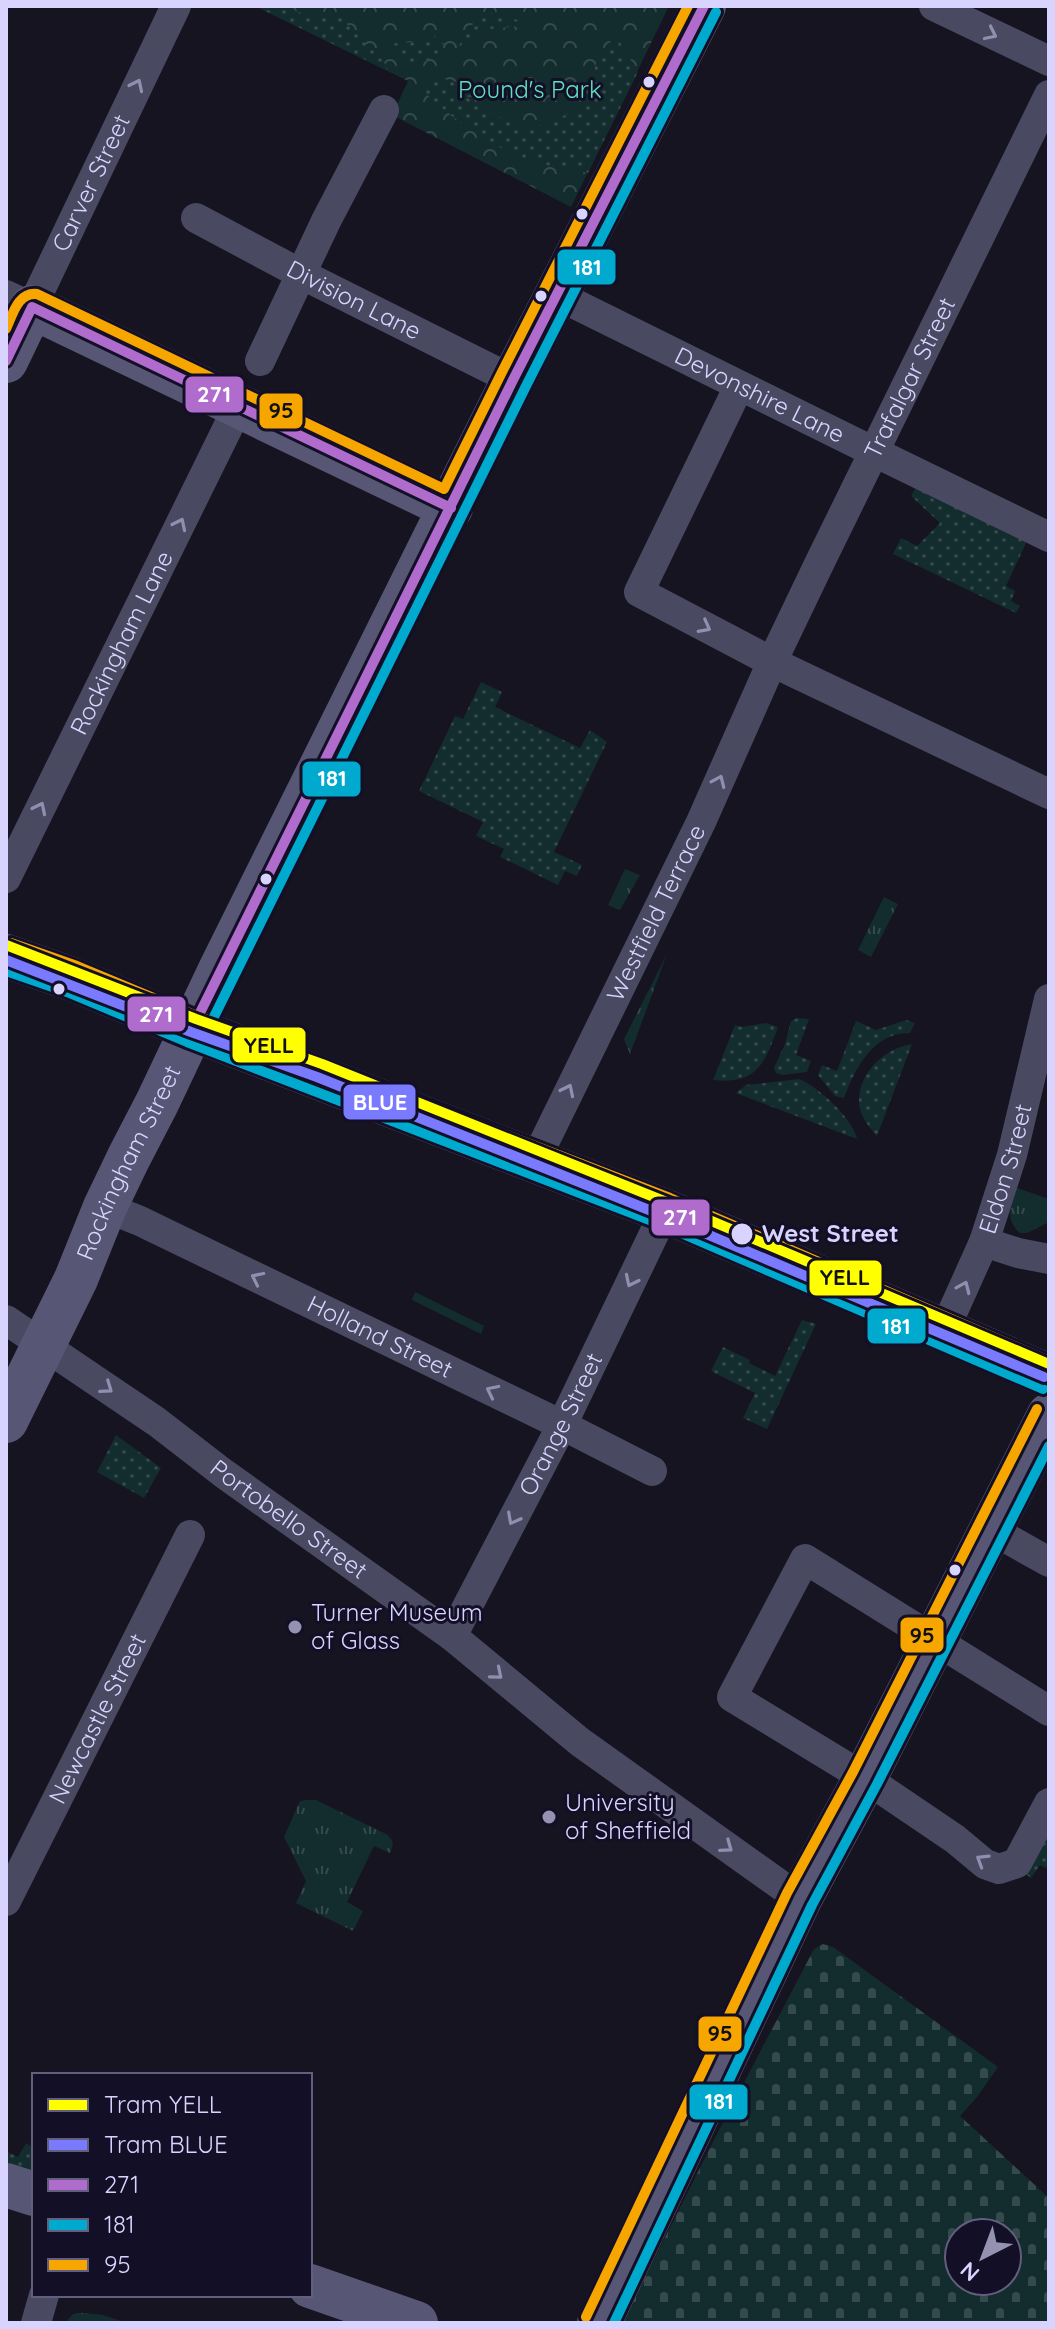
<svg xmlns="http://www.w3.org/2000/svg" width="1055" height="2329" viewBox="0 0 1055 2329" font-family="Quicksand,sans-serif">
	<defs>
		<pattern id="grass-tufts" width="24" height="20" patternUnits="userSpaceOnUse" patternTransform="scale(2)"><rect width="24" height="20" fill="#132c2d"/><path d="M3 7l-1-3M5 7V3M7 7l1-3M15 17l-1-3M17 17v-4M19 17l1-3" fill="none" stroke="#354a4c"/></pattern>
		<pattern id="cemetery-stones" width="16" height="16" patternUnits="userSpaceOnUse" patternTransform="scale(2)"><rect width="16" height="16" fill="#132c2d"/><path d="M2 7V4a2 2 0 0 1 4 0v3zM10 15v-3a2 2 0 0 1 4 0v3z" fill="#354a4c"/></pattern>
		<pattern id="park-crowns" width="20" height="18" patternUnits="userSpaceOnUse" patternTransform="scale(2)"><rect width="20" height="18" fill="#132c2d"/><path d="M2 6a3 3 0 1 1 6 0M12 15a3 3 0 1 1 6 0" fill="none" stroke="#354a4c"/></pattern>
		<pattern id="garden-dots" width="8" height="8" patternUnits="userSpaceOnUse" patternTransform="scale(2)"><rect width="8" height="8" fill="#132c2d"/><path d="M2 2h.1M6 6h.1" fill="none" stroke="#354a4c" stroke-width="1.8" stroke-linecap="round"/></pattern>
	</defs>
	<rect width="100%" height="100%" fill="#161421"/>
	<!-- grass -->
	<path fill="url(#grass-tufts)" d="M625,869L640,875L620,910L608,905Z
		M884,897L898,904L871,957L858,950Z
		M667,954L630,1054L624,1039Z
		M1017,1188L1049,1199V1222L1027,1233H1020C1004,1219 1011,1205 1017,1188Z
		M415,1292L484,1326L481,1334L412,1300Z
		M307,1800H316L386,1834C394,1840 394,1844 390,1853L374,1846L347,1902L363,1911L353,1931L296,1903L306,1881L284,1837L300,1801Z
		M82,2313L103,2315L127,2323H65L73,2314Z"/>
	<!-- cemetery -->
	<path fill="url(#cemetery-stones)" fill-rule="evenodd" d="M823,1944L833,1947L998,2067L977,2097L960,2116L1049,2198V2323H622L715,2138L814,1949ZM959,2233H1007V2281H959Z"/>
	<!-- park -->
	<path fill="url(#park-crowns)" d="M255,6H669L571,207L392,115L408,81Z"/>
	<!-- garden -->
	<path fill="url(#garden-dots)" d="M255,6H287C302,17 322,16 340,17L384,62L388,71Z
		M489,13L504,15L530,25L490,29L458,48L469,27Z
		M431,28L436,38L444,43L437,54L417,67L402,63L386,43C405,44 419,44 431,28Z
		M616,36L638,72L588,173C572,169 555,168 539,163C493,149 454,121 420,88L435,77L457,82L470,100L495,115L520,127L547,125L572,111L590,83L599,54Z
		M917,485L1028,539L1006,586L1015,591L1011,601L1020,606L1016,613L893,554L901,538L917,546L940,523L911,496Z
		M481,682L502,692L495,707L580,748L590,730L607,742L554,852L582,865L577,876L565,871L558,885L500,857L504,849L476,836L483,822L419,791L455,716L463,719Z
		M797,1018L809,1019L796,1055L811,1061L807,1072L782,1075L776,1073L774,1068L785,1044L791,1021Z
		M906,1020L915,1023L910,1033C874,1032 855,1068 844,1098L835,1096L818,1075L822,1065L837,1071L856,1021L876,1030Z
		M766,1023L778,1027C765,1063 757,1085 713,1080L735,1025L742,1027Z
		M912,1044L877,1136C869,1127 859,1115 859,1102C858,1073 885,1048 912,1044Z
		M799,1079C819,1087 853,1119 857,1139L736,1093L746,1085Z
		M802,1320L816,1324L767,1429L743,1418L755,1393L711,1371L723,1347L750,1360L749,1363L775,1376Z
		M116,1435L161,1468L144,1498L97,1472Z
		M1049,1835V1864L1046,1868L1040,1865L1031,1878L1023,1872L1043,1836Z
		M26,2143L34,2148V2163L30,2173L6,2164V2151L18,2157Z"/>
	<g fill="none" stroke-linecap="round" stroke-linejoin="round">
		<!-- street -->
		<g stroke="#4a4962" stroke-width="30">
			<path d="M934,6L1049,61"/>
			<path id="s1" d="M196,218L301,274L513,380"/>
			<path id="s2" d="M6,295L32,307L176,6"/>
			<path id="s3" d="M557,295L862,446L1049,537"/>
			<path d="M260,361L326,221L384,110"/>
			<path d="M739,386L639,592L772,662L1049,794"/>
			<path id="s4" d="M6,878L238,407"/>
			<path id="s5" d="M535,1161L701,822L772,662L819,564L1049,95"/>
			<path id="s6" d="M105,1207L140,1221L562,1425L652,1471"/>
			<path d="M984,1242L1018,1253L1049,1259"/>
			<path id="s7" d="M6,1320L157,1422L223,1473L452,1636L580,1742L800,1899"/>
			<path id="s8" d="M944,1331L984,1242L1012,1155L1049,999"/>
			<path d="M992,1530L1049,1562"/>
			<path id="s9" d="M452,1636L562,1425L665,1211"/>
			<path d="M1049,1711L805,1559L732,1697L865,1778L955,1839L985,1864L999,1869L1017,1863L1049,1803"/>
			<path id="s10" d="M6,1901L190,1535"/>
			<path d="M36,2323L44,2295"/>
		</g>
		<!-- secondary -->
		<g stroke="#575674" stroke-width="44">
			<path d="M6,361L32,307L451,508"/>
			<path d="M6,956L72,979L192,1029L665,1211L1049,1376"/>
			<path id="s11" d="M6,1421L76,1279L105,1207L129,1157L157,1103L220,970L513,380L704,6"/>
			<path d="M6,2185L34,2194"/>
			<path d="M310,2286L416,2323"/>
			<path d="M599,2323L800,1899L865,1778L1049,1415"/>
		</g>
		<!-- bus-1 casing -->
		<g stroke="#130f26" stroke-width="16">
			<path id="bus-1" d="M6,361L32,307L451,508
				M6,956L72,979L192,1029L665,1211L1049,1376
				M192,1029L513,380L704,6"/>
		</g>
		<!-- bus-2 casing -->
		<g stroke="#130f26" stroke-width="16">
			<path id="bus-2" d="M6,971L67,992L187,1042L660,1224L1043,1389
				M205,1035L526,386L716,12
				M614,2323L812,1905L877,1784L1049,1446"/>
		</g>
		<!-- bus-3 casing -->
		<g stroke="#130f26" stroke-width="16">
			<path id="bus-3" d="M6,329C13,314 18,292 37,294L444,489L501,374L688,6
				M11,943L77,966L197,1016L670,1198L1049,1361
				M586,2317L787,1893L853,1772L1037,1409"/>
		</g>
		<!-- bus-1 -->
		<use href="#bus-1" stroke="#b06ccc" stroke-width="10"/>
		<!-- bus-2 -->
		<use href="#bus-2" stroke="#00a9ce" stroke-width="10"/>
		<!-- bus-3 -->
		<use href="#bus-3" stroke="#f7a600" stroke-width="10"/>
		<!-- tram-1 casing -->
		<g stroke="#130f26" stroke-width="16">
			<path id="tram-1" d="M6,945L196,1019L322,1064L669,1203L1049,1364"/>
		</g>
		<!-- tram-2 casing -->
		<g stroke="#130f26" stroke-width="16">
			<path id="tram-2" d="M6,960L191,1032L317,1077L664,1216L1044,1377"/>
		</g>
		<!-- tram-1 -->
		<use href="#tram-1" stroke="#ff0" stroke-width="10"/>
		<!-- tram-2 -->
		<use href="#tram-2" stroke="#7a7aff" stroke-width="10"/>
	</g>
	<!-- one-way arrows -->
	<defs><path id="oneway-chevron" d="M-2-3.5L2.5 0L-2 3.5" fill="none" stroke-width="1.6" stroke-linecap="round" stroke-linejoin="round" transform="scale(2)"/></defs>
	<g stroke="#928eb0">
		<use href="#oneway-chevron" transform="translate(991 34) rotate(26)"/>
		<use href="#oneway-chevron" transform="translate(137 85) rotate(-64)"/>
		<use href="#oneway-chevron" transform="translate(180 524) rotate(-64)"/>
		<use href="#oneway-chevron" transform="translate(705 627) rotate(28)"/>
		<use href="#oneway-chevron" transform="translate(719 781) rotate(-66)"/>
		<use href="#oneway-chevron" transform="translate(40 808) rotate(-64)"/>
		<use href="#oneway-chevron" transform="translate(568 1090) rotate(-64)"/>
		<use href="#oneway-chevron" transform="translate(257 1278) rotate(-154)"/>
		<use href="#oneway-chevron" transform="translate(631 1281) rotate(116)"/>
		<use href="#oneway-chevron" transform="translate(964 1287) rotate(-66)"/>
		<use href="#oneway-chevron" transform="translate(107 1388) rotate(35)"/>
		<use href="#oneway-chevron" transform="translate(492 1391) rotate(-154)"/>
		<use href="#oneway-chevron" transform="translate(513 1519) rotate(118)"/>
		<use href="#oneway-chevron" transform="translate(497 1674) rotate(40)"/>
		<use href="#oneway-chevron" transform="translate(727 1847) rotate(36)"/>
		<use href="#oneway-chevron" transform="translate(982 1860) rotate(-148)"/>
	</g>
	<!-- markers -->
	<g fill="#d9d4ff" stroke="#130f26" stroke-width="3">
		<circle cx="649" cy="82" r="7"/>
		<circle cx="582" cy="214" r="7"/>
		<circle cx="541" cy="296" r="7"/>
		<circle cx="266" cy="879" r="7"/>
		<circle cx="59" cy="989" r="7"/>
		<circle cx="742" cy="1234" r="12"/>
		<circle cx="955" cy="1570" r="7"/>
	</g>
	<g fill="#9591b1" stroke="#130f26" stroke-width="3">
		<circle cx="295" cy="1627" r="8"/>
		<circle cx="549" cy="1817" r="8"/>
	</g>
	<g text-anchor="middle" stroke-width="6" stroke-linejoin="round" paint-order="stroke">
		<!-- park labels -->
		<g font-size="24" fill="#5fe0c0" stroke="#130f26">
			<text x="530" y="98">Pound's Park</text>
		</g>
		<!-- street labels -->
		<g font-size="24" fill="#d9d4ff" stroke="#130f26">
			<text dy="8" stroke="none"><textPath href="#s2" startOffset="166">Carver Street</textPath></text>
			<text dy="8" stroke="none"><textPath href="#s1" startOffset="178">Division Lane</textPath></text>
			<text dy="8" stroke="none"><textPath href="#s5" startOffset="868">Trafalgar Street</textPath></text>
			<text dy="8" stroke="none"><textPath href="#s3" startOffset="226">Devonshire Lane</textPath></text>
			<text dy="8" stroke="none"><textPath href="#s4" startOffset="262">Rockingham Lane</textPath></text>
			<text dy="8" stroke="none"><textPath href="#s5" startOffset="276">Westfield Terrace</textPath></text>
			<text dy="8" stroke="none"><textPath href="#s11" startOffset="286">Rockingham Street</textPath></text>
			<text dy="8" stroke="none"><textPath href="#s8" startOffset="174">Eldon Street</textPath></text>
			<text dy="8" stroke="none"><textPath href="#s6" startOffset="304">Holland Street</textPath></text>
			<text dy="8" stroke="none"><textPath href="#s9" startOffset="238">Orange Street</textPath></text>
			<text dy="8" stroke="none"><textPath href="#s7" startOffset="346">Portobello Street</textPath></text>
			<text dy="8" stroke="none"><textPath href="#s10" startOffset="204">Newcastle Street</textPath></text>
		</g>
		<!-- stop labels -->
		<g font-size="24" font-weight="bold" fill="#d9d4ff" stroke="#130f26" text-anchor="start">
			<text x="762" y="1242">West Street</text>
		</g>
		<!-- poi labels -->
		<g font-size="24" fill="#d9d4ff" stroke="#130f26" text-anchor="start">
			<text x="311" y="1621">Turner Museum<tspan x="311" dy="28">of Glass</tspan></text>
			<text x="565" y="1811">University<tspan x="565" dy="28">of Sheffield</tspan></text>
		</g>
	</g>
	<g stroke="#130f26" stroke-width="3">
		<rect x="556" y="248" width="61" height="38" rx="8" fill="#00a9ce"/>
		<rect x="184" y="375" width="61" height="39" rx="8" fill="#b06ccc"/>
		<rect x="258" y="392" width="46" height="38" rx="8" fill="#f7a600"/>
		<rect x="301" y="760" width="61" height="38" rx="8" fill="#00a9ce"/>
		<rect x="126" y="995" width="61" height="38" rx="8" fill="#b06ccc"/>
		<rect x="231" y="1026" width="76" height="38" rx="8" fill="#ff0"/>
		<rect x="342" y="1083" width="75" height="38" rx="8" fill="#7a7aff"/>
		<rect x="650" y="1198" width="61" height="39" rx="8" fill="#b06ccc"/>
		<rect x="808" y="1259" width="75" height="38" rx="8" fill="#ff0"/>
		<rect x="866" y="1307" width="61" height="38" rx="8" fill="#00a9ce"/>
		<rect x="899" y="1616" width="46" height="38" rx="8" fill="#f7a600"/>
		<rect x="697" y="2015" width="46" height="38" rx="8" fill="#f7a600"/>
		<rect x="688" y="2083" width="61" height="38" rx="8" fill="#00a9ce"/>
	</g>
	<g font-size="22" text-anchor="middle" font-weight="bold" fill="#fff">
		<text x="587" y="275">181</text>
		<text x="214" y="402">271</text>
		<text x="332" y="786">181</text>
		<text x="156" y="1022">271</text>
		<text x="380" y="1110">BLUE</text>
		<text x="680" y="1225">271</text>
		<text x="896" y="1334">181</text>
		<text x="719" y="2109">181</text>
	</g>
	<g font-size="22" text-anchor="middle" font-weight="bold" fill="#111">
		<text x="281" y="418">95</text>
		<text x="269" y="1053">YELL</text>
		<text x="845" y="1285">YELL</text>
		<text x="922" y="1643">95</text>
		<text x="720" y="2041">95</text>
	</g>
	<!-- border -->
	<rect width="1055" height="2329" fill="none" stroke="#d9d4ff" stroke-width="16"/>
	<!-- legend -->
	<rect x="32" y="2073" width="280" height="224" fill="#130f26" stroke="#625e7d" stroke-width="2"/>
	<rect x="48" y="2099" width="40" height="12" fill="#ffff00" stroke="#625e7d" stroke-width="2"/>
	<text x="104" y="2113" font-size="24" fill="#d9d4ff">Tram YELL</text>
	<rect x="48" y="2139" width="40" height="12" fill="#7a7aff" stroke="#625e7d" stroke-width="2"/>
	<text x="104" y="2153" font-size="24" fill="#d9d4ff">Tram BLUE</text>
	<rect x="48" y="2179" width="40" height="12" fill="#b06ccc" stroke="#625e7d" stroke-width="2"/>
	<text x="104" y="2193" font-size="24" fill="#d9d4ff">271</text>
	<rect x="48" y="2219" width="40" height="12" fill="#00a9ce" stroke="#625e7d" stroke-width="2"/>
	<text x="104" y="2233" font-size="24" fill="#d9d4ff">181</text>
	<rect x="48" y="2259" width="40" height="12" fill="#f7a600" stroke="#625e7d" stroke-width="2"/>
	<text x="104" y="2273" font-size="24" fill="#d9d4ff">95</text>
	<!-- north arrow -->
	<g transform="translate(983 2257) rotate(222)"><circle r="38" fill="#130f26" stroke="#625e7d" stroke-width="2"/>
	<path d="M0-6L14 30L0 20L-14 30Z" fill="#9591b1"/>
	<text y="-12" font-size="22" font-weight="bold" text-anchor="middle" fill="#d9d4ff">N</text>
	</g>
</svg>
